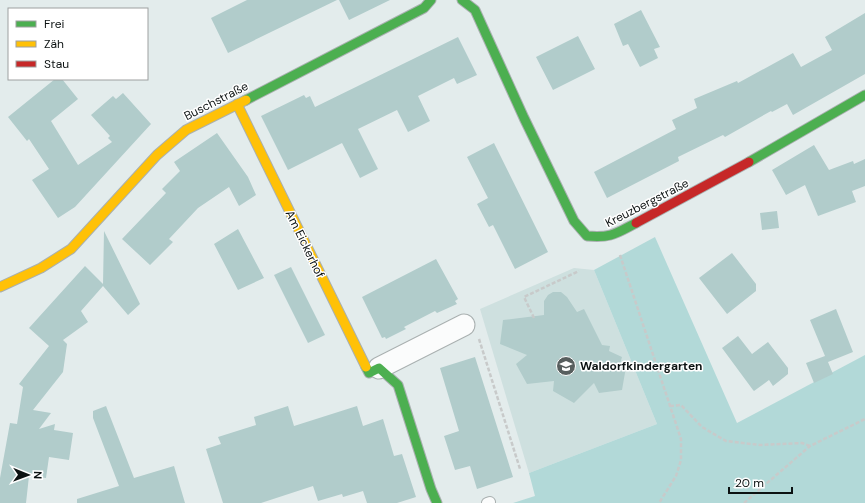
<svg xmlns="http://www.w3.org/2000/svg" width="865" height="503" viewBox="0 0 865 503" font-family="'DM Sans',sans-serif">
	<rect width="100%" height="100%" fill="#e3ecec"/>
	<!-- built -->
	<path fill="#cee0df" d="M574,268L594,270L657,424L529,473L480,309Z"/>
	<!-- green -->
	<path fill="#b2d9d8" d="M655,237L737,423L865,355V503H513L535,496L529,473L657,424L594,270Z"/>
	<!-- building -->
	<path fill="#b1cccb" d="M247,0H337L228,53L211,18Z
		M339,0H390L349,20Z
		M641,10L660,47L654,49L658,58L640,67L628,44L623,46L614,24Z
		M865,13V74L793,115L787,104L772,112L771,111L725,137L723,135L678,157L679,161L607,198L594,172L676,129L672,120L697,108L694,99L737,81L738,83L793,53L801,67L832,50L825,37Z
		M578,36L595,69L553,90L536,57Z
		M458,37L477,75L457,84L454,78L418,96L430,121L408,132L397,110L358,129L378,169L360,178L342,143L288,170L261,116L304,95L306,98L310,96L315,107Z
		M55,79H62L78,99L51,121L78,165L112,142L108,138L110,136L91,115L113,96L116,99L123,93L151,124L75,207L58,218L32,180L49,169L29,139L27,141L8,117Z
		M217,133L248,177L256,195L239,206L229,187L198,208L169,239L173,242L150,265L122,239L166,193L162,189L180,171L174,162Z
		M494,143L548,252L515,269L493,225L489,227L477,204L488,198L467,157Z
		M814,145L829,170L853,161L854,164L865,159V186L852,191L856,202L818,216L805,185L786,195L772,170Z
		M777,211L779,228L762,230L760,213Z
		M238,229L264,278L238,290L214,244Z
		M104,231L140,304L128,315L103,286L81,311L88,322L63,340L67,344L63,372L33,410L51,413L39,429L55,424L54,430L73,433L69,460L49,457L46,478L29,476L26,503H0V478L10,423L17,424L23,387L19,384L49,346L29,328L85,266L103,284Z
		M732,253L756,284V291L727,314L699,278Z
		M436,259L458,299L455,301L457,304L437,313L435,311L404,327L406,329L386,339L385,337L382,338L362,297Z
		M291,267L325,335L308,343L274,275Z
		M553,292H561L567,297L577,312L584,309L602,345L610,346L609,351L622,357L620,364L626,367L622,390L599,393L594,383L574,403L553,391L554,381L527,384L516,364L527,355L500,344L503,320L544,315V301L548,295Z
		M836,309L853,352L828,362L833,374L814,383L806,363L825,356L810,320Z
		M738,336L752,354L768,342L788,368V374L773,386L769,380L754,391L753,390L722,348Z
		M475,357L513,477L477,489L470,466L455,470L444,436L459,431L440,368Z
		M106,406L134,478L174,466L185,503H77V499L119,486L93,418V411Z
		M288,406L294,426L357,406L363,426L383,419L394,456L402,454L416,497L397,503H367L363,491L343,497L342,494L318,501L313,486L261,503H223L206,449L221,444L218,437L256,425L254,417Z"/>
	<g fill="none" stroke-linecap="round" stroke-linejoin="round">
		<!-- lane casing -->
		<g stroke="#a9b0b0" stroke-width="12">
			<path id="lane" d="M487,503L490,502"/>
		</g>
		<!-- street casing -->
		<g stroke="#a9b0b0" stroke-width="23">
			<path id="street" d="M379,368L464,325"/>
		</g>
		<!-- fast casing -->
		<g stroke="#a9b0b0" stroke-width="11">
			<path id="fast" d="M462,0L475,10L524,118L574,221L587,236C611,238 615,234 636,223
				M246,100L424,8L431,0
				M749,162L865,95
				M366,367L369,373L379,368L398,385L431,489L437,503"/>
		</g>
		<!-- slow casing -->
		<g stroke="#a9b0b0" stroke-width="11">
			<path id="slow" d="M237,104L366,367
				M0,287L41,268L71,249L157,155L186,130L246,100"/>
		</g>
		<!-- jam casing -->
		<g stroke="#a9b0b0" stroke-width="11">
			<path id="jam" d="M636,223L749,162"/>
		</g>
		<!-- path -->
		<path stroke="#c8caca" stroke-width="2.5" stroke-dasharray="4 2" stroke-linecap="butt" d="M620,255L681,439V460L676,476L659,503
			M534,318L524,297L579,271
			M479,339L520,469
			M670,406L681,405L702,427L726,441L760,445L802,443L810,446
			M744,503L810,446L865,419"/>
		<!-- lane -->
		<use href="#lane" stroke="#fbfcfc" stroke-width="10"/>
		<!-- street -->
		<use href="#street" stroke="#fbfcfc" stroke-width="21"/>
		<!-- fast -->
		<use href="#fast" stroke="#4caf50" stroke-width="9"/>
		<!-- slow -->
		<use href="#slow" stroke="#ffc107" stroke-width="9"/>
		<!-- jam -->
		<use href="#jam" stroke="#c62828" stroke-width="9"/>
	</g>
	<!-- icons -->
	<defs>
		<g id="school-disc" transform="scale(1)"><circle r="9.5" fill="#575e5e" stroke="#fff"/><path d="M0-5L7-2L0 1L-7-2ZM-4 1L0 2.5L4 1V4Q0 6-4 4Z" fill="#fff"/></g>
	</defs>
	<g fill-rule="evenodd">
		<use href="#school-disc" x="566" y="366"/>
	</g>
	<g text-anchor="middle" stroke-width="3" stroke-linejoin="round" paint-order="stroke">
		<!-- street labels -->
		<g font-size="12" fill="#0c1212" stroke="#fff">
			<text transform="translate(216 101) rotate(-27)" y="4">Buschstraße</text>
			<text transform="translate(647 203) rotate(-27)" y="4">Kreuzbergstraße</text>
			<text transform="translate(305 244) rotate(64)" y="4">Am Eickerhof</text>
		</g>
		<!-- poi labels -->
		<g font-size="12" font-weight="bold" fill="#0c1212" stroke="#fff" text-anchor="start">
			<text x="580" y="370">Waldorfkindergarten</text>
		</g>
	</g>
	<!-- legend -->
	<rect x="8" y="8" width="140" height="72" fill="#ffffff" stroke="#9ea0a0"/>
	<rect x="16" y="21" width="20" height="6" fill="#4caf50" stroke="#9ea0a0"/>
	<text x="44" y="28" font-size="12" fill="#0c1212">Frei</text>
	<rect x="16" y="41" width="20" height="6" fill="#ffc107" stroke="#9ea0a0"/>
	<text x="44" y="48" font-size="12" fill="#0c1212">Zäh</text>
	<rect x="16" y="61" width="20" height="6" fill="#c62828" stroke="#9ea0a0"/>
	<text x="44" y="68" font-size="12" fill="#0c1212">Stau</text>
	<!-- north arrow -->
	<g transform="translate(28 475) rotate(91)" stroke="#ffffff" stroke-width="3" paint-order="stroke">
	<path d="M0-3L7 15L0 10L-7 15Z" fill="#0c1212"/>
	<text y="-6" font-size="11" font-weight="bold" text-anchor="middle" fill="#0c1212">N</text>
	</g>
	<!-- scale -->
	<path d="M729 487v6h63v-6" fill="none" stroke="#0c1212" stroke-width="2"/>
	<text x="735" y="487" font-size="12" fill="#0c1212" stroke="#ffffff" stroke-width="3" paint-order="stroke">20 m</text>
</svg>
